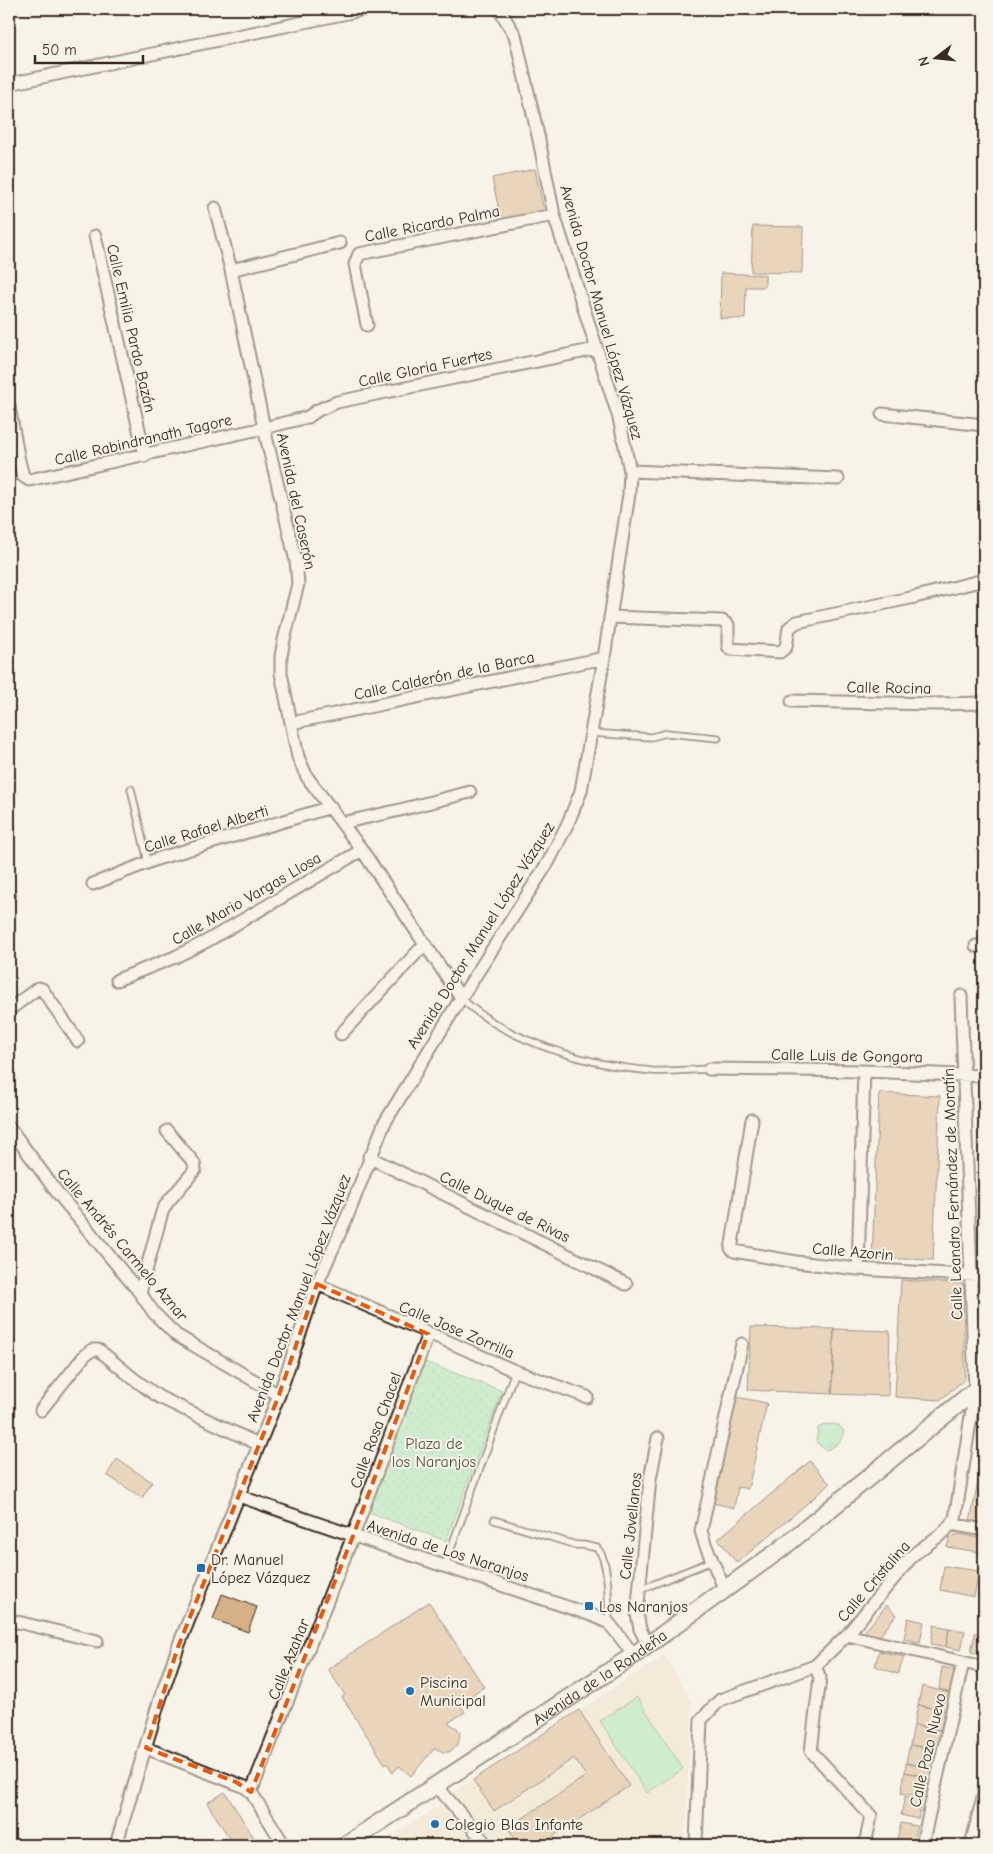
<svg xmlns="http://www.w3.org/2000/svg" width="993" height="1854" viewBox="0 0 993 1854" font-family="'Comic Neue',sans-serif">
	<defs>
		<pattern id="grass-tufts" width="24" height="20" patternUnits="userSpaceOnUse" patternTransform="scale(1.25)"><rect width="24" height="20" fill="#9fe4b0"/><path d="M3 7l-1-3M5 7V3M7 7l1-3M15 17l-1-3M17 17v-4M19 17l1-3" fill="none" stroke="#8ac497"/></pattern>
		<pattern id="park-dots" width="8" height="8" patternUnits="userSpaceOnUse" patternTransform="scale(1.25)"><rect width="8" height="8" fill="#9fe4b0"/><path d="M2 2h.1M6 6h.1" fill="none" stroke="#8ac497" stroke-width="1.8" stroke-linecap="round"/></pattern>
	</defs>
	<rect width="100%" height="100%" fill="#f7f3e8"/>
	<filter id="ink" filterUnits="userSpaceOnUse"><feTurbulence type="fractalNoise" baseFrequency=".02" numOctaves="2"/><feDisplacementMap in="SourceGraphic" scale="10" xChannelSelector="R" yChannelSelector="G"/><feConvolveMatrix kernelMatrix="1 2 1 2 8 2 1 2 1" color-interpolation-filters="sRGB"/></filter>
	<g filter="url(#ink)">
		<!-- built -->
		<path fill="#eddfcb" d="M665,1655L692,1703L684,1845H496L452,1793Z
			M442,1804L477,1845H379Z"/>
		<!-- grass -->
		<path fill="url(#grass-tufts)" stroke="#6d8767" d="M832,1424L839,1425L844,1431C842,1441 835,1449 825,1450L816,1442L818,1428L823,1425Z"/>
		<!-- park -->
		<path fill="url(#park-dots)" stroke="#6d8767" d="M423,1361L502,1391L446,1541L366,1511Z"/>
		<!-- pitch -->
		<path fill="#9fe4b0" stroke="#6d8767" d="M637,1697L683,1769L647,1793L600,1721Z"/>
		<!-- building -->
		<path fill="#d6b188" stroke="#3b2a1e" d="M535,169L544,211L501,220L492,178Z
			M753,226L803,227L802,273L751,272Z
			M721,273L765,275V287H746L745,319L720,318Z
			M980,1010H984V1065L982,1064Z
			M879,1093L940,1096L933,1260L872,1258Z
			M901,1280L963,1284L965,1379L940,1400L895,1397Z
			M751,1327L834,1329L832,1394L748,1390Z
			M834,1329L890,1331L888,1396L832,1394Z
			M736,1397L767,1403L748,1489L738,1487L734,1508L713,1503Z
			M984,1451V1524L970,1521Z
			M117,1459L152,1482L142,1498L107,1475Z
			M810,1461L830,1484L737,1563L718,1539Z
			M959,1534L984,1539V1553L947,1547L950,1537Z
			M944,1566L979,1571L974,1597L940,1590Z
			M222,1594L257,1607L248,1632L213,1619Z
			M429,1602L484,1687L459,1703L465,1712L448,1723L457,1728L460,1733L458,1745L449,1752H443L435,1748L411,1776L399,1766L393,1773L387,1763L385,1764L342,1697L345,1695L328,1669Z
			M887,1605L896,1615L880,1636L864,1632Z
			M908,1618L924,1622L920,1642L904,1639Z
			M934,1625L949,1628L946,1647L931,1644Z
			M949,1628L965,1631L961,1650L946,1647Z
			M975,1633L984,1635V1655L971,1652Z
			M879,1651L904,1657L898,1674L875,1666Z
			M942,1667L955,1670L950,1693L939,1689Z
			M922,1686L950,1693L947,1711L918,1705Z
			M918,1705L947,1711L944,1731L914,1725Z
			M579,1710L629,1786L540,1845H519L508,1828L586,1776L574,1758L494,1811L473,1780Z
			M914,1725L944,1731L939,1750L910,1745Z
			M910,1745L939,1750L935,1770L906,1763Z
			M906,1763L935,1770L933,1778L905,1772Z
			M905,1772L933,1778L931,1789H928L926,1798L901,1793Z
			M225,1792L255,1839L246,1845H234L207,1803Z
			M905,1796L922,1800L918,1819L901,1815Z
			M901,1823L917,1826L913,1843L897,1840Z"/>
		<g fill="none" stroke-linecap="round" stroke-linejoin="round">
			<!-- lane casing -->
			<g stroke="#3b2a1e" stroke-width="9">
				<path id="lane" d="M591,733L651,737L667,733L718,738
					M131,789L148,862
					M461,998C505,1041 591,1066 652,1071C670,1072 690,1070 709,1069
					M494,1520L576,1545H583L597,1548C610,1561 608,1604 609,1623
					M445,1565L515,1371
					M639,1590L712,1561"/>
			</g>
			<!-- street casing -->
			<g stroke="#3b2a1e" stroke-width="15">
				<path id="street" d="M9,84L366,9
					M215,208L231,270L264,428L296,561L298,584L284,640L281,656V673L298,757L307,777L362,850L461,998
					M95,236L145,456
					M231,270L340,243
					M367,325L355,264L359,254L554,215
					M9,406L19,461L23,476L29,480L264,428L308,417L318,410L337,402L596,349
					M882,414L984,425
					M630,471L838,479
					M610,617L722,621L728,625V646L730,649L780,652L786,647L789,628L797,622L915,597L984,580
					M792,701L936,704L984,703
					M291,723L604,658
					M342,823L400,810L470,792
					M93,884L157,859L331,807
					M9,896L10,895
					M976,946H984
					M117,980L175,957L207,941L362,850
					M9,1010L38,988L42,989L78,1041
					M341,1034L424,945
					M709,1069L864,1071L984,1076
					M752,1120L732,1244L731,1248L734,1251L796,1262L858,1269L984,1276
					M9,1127L56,1191L140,1293L154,1313L176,1335L279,1395
					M369,1157L626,1284
					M858,1269L864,1071
					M317,1284L515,1371L587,1397
					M140,1293L162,1212L167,1203L195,1170L194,1163L167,1131
					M41,1410L85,1355L92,1350H99L134,1379L159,1397L258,1444
					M239,1496C357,1538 475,1576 594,1616L609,1623L634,1655
					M951,1524L984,1530
					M725,1590L705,1544L701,1531L742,1344
					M9,1620L97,1641
					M847,1635L984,1667
					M648,1645L640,1629L637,1614L650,1479L658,1438
					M815,1666L820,1678L811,1751L871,1816L865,1845
					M146,1748L245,1787L251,1792L284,1845
					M436,1785L487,1845
					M251,1792L353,1536L428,1334
					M116,1845L158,1705L178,1647L279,1395L317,1284L347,1217L384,1124L461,998L549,861L568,823L581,791L604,658L629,494L630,471L619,418L554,215L539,140L515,35L499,9
					M696,1845L701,1720L720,1700L815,1666L847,1635L913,1555L944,1532L955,1519L975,1390L961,996
					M922,1845L963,1662
					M971,1845L984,1793"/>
			</g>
			<!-- secondary casing -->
			<g stroke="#3b2a1e" stroke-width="20">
				<g id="secondary">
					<path id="s1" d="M345,1845L634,1655L781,1549L984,1383"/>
				</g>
			</g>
			<!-- lane -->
			<use href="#lane" stroke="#f7f3e8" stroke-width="5.5"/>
			<!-- street -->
			<use href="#street" stroke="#f7f3e8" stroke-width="11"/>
			<!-- secondary -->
			<use href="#secondary" stroke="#f7f3e8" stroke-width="16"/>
		</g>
	</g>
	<!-- marked area -->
	<path d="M0 0H993V1854H0ZM317,1284L428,1334L353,1536L251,1792L236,1782L146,1748L178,1647L279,1395Z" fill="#f7f3e8" fill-opacity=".55" fill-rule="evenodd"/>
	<path fill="none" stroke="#e8590c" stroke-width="4" stroke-dasharray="10 6" stroke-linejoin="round" d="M317,1284L428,1334L353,1536L251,1792L236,1782L146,1748L178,1647L279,1395Z"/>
	<!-- markers -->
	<g fill="#1f6fb2" stroke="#f7f3e8" stroke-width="2">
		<rect x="196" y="1563" width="10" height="10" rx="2.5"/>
		<rect x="584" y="1601" width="10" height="10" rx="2.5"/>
		<circle cx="410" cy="1691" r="5"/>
		<circle cx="435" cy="1824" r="5"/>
	</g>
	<g text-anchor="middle" stroke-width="4" stroke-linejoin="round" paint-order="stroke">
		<!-- street labels -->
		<g font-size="16" fill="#3b2a1e" stroke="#f7f3e8">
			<text transform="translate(432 223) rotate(-11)" y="6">Calle Ricardo Palma</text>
			<text transform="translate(602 312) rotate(74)" y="6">Avenida Doctor Manuel López Vázquez</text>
			<text transform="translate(132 328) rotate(77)" y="6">Calle Emilia Pardo Bazán</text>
			<text transform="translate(425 367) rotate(-12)" y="6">Calle Gloria Fuertes</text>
			<text transform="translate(143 439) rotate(-13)" y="6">Calle Rabindranath Tagore</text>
			<text transform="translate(297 501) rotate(78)" y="6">Avenida del Caserón</text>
			<text transform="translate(444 675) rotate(-12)" y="6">Calle Calderón de la Barca</text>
			<text transform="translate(889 687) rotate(1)" y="6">Calle Rocina</text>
			<text transform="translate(206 828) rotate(-17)" y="6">Calle Rafael Alberti</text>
			<text transform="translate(246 898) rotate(-30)" y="6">Calle Mario Vargas Llosa</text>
			<text transform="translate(480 935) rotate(-58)" y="6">Avenida Doctor Manuel López Vázquez</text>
			<text transform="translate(847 1055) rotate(1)" y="6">Calle Luis de Gongora</text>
			<text transform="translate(952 1194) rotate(-92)" y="6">Calle Leandro Fernández de Moratín</text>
			<text transform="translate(505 1206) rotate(26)" y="6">Calle Duque de Rivas</text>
			<text transform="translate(123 1244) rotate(50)" y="6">Calle Andrés Carmelo Aznar</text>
			<text transform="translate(853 1251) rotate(5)" y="6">Calle Azorin</text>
			<text transform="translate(298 1298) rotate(-69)" y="6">Avenida Doctor Manuel López Vázquez</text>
			<text transform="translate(457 1329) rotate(23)" y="6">Calle Jose Zorrilla</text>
			<text transform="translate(375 1430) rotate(-70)" y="6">Calle Rosa Chacel</text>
			<text transform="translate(630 1526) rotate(-84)" y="6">Calle Jovellanos</text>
			<text transform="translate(448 1550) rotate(18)" y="6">Avenida de Los Naranjos</text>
			<text transform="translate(873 1581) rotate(-49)" y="6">Calle Cristalina</text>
			<text transform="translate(288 1659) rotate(-68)" y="6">Calle Azahar</text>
			<text dy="6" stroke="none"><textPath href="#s1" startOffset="305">Avenida de la Rondeña</textPath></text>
			<text transform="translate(927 1750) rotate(-77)" y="6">Calle Pozo Nuevo</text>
		</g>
		<!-- park labels -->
		<g font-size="16" fill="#545842" stroke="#f7f3e8">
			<text x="434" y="1449">Plaza de<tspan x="434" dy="18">los Naranjos</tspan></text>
		</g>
		<!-- poi labels -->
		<g font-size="16" fill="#3b2a1e" stroke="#f7f3e8" text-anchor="start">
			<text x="211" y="1565">Dr. Manuel<tspan x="211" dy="18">López Vázquez</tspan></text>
			<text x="599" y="1612">Los Naranjos</text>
			<text x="420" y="1688">Piscina<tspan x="420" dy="18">Municipal</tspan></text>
			<text x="445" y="1830">Colegio Blas Infante</text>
		</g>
	</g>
	<!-- margin -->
	<rect width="993" height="1854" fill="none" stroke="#f7f3e8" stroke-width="30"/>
	<rect x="15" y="15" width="963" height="1824" fill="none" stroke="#3b2a1e" stroke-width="2" filter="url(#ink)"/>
	<!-- north arrow -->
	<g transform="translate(936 58) rotate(254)" stroke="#f7f3e8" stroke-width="4" paint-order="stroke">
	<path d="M0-4L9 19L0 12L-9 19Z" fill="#3b2a1e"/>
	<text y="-8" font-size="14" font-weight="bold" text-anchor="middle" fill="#3b2a1e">N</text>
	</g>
	<!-- scale -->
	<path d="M35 55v8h108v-8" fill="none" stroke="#3b2a1e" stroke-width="2.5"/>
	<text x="42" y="55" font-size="15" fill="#3b2a1e" stroke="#f7f3e8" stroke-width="4" paint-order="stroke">50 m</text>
</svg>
